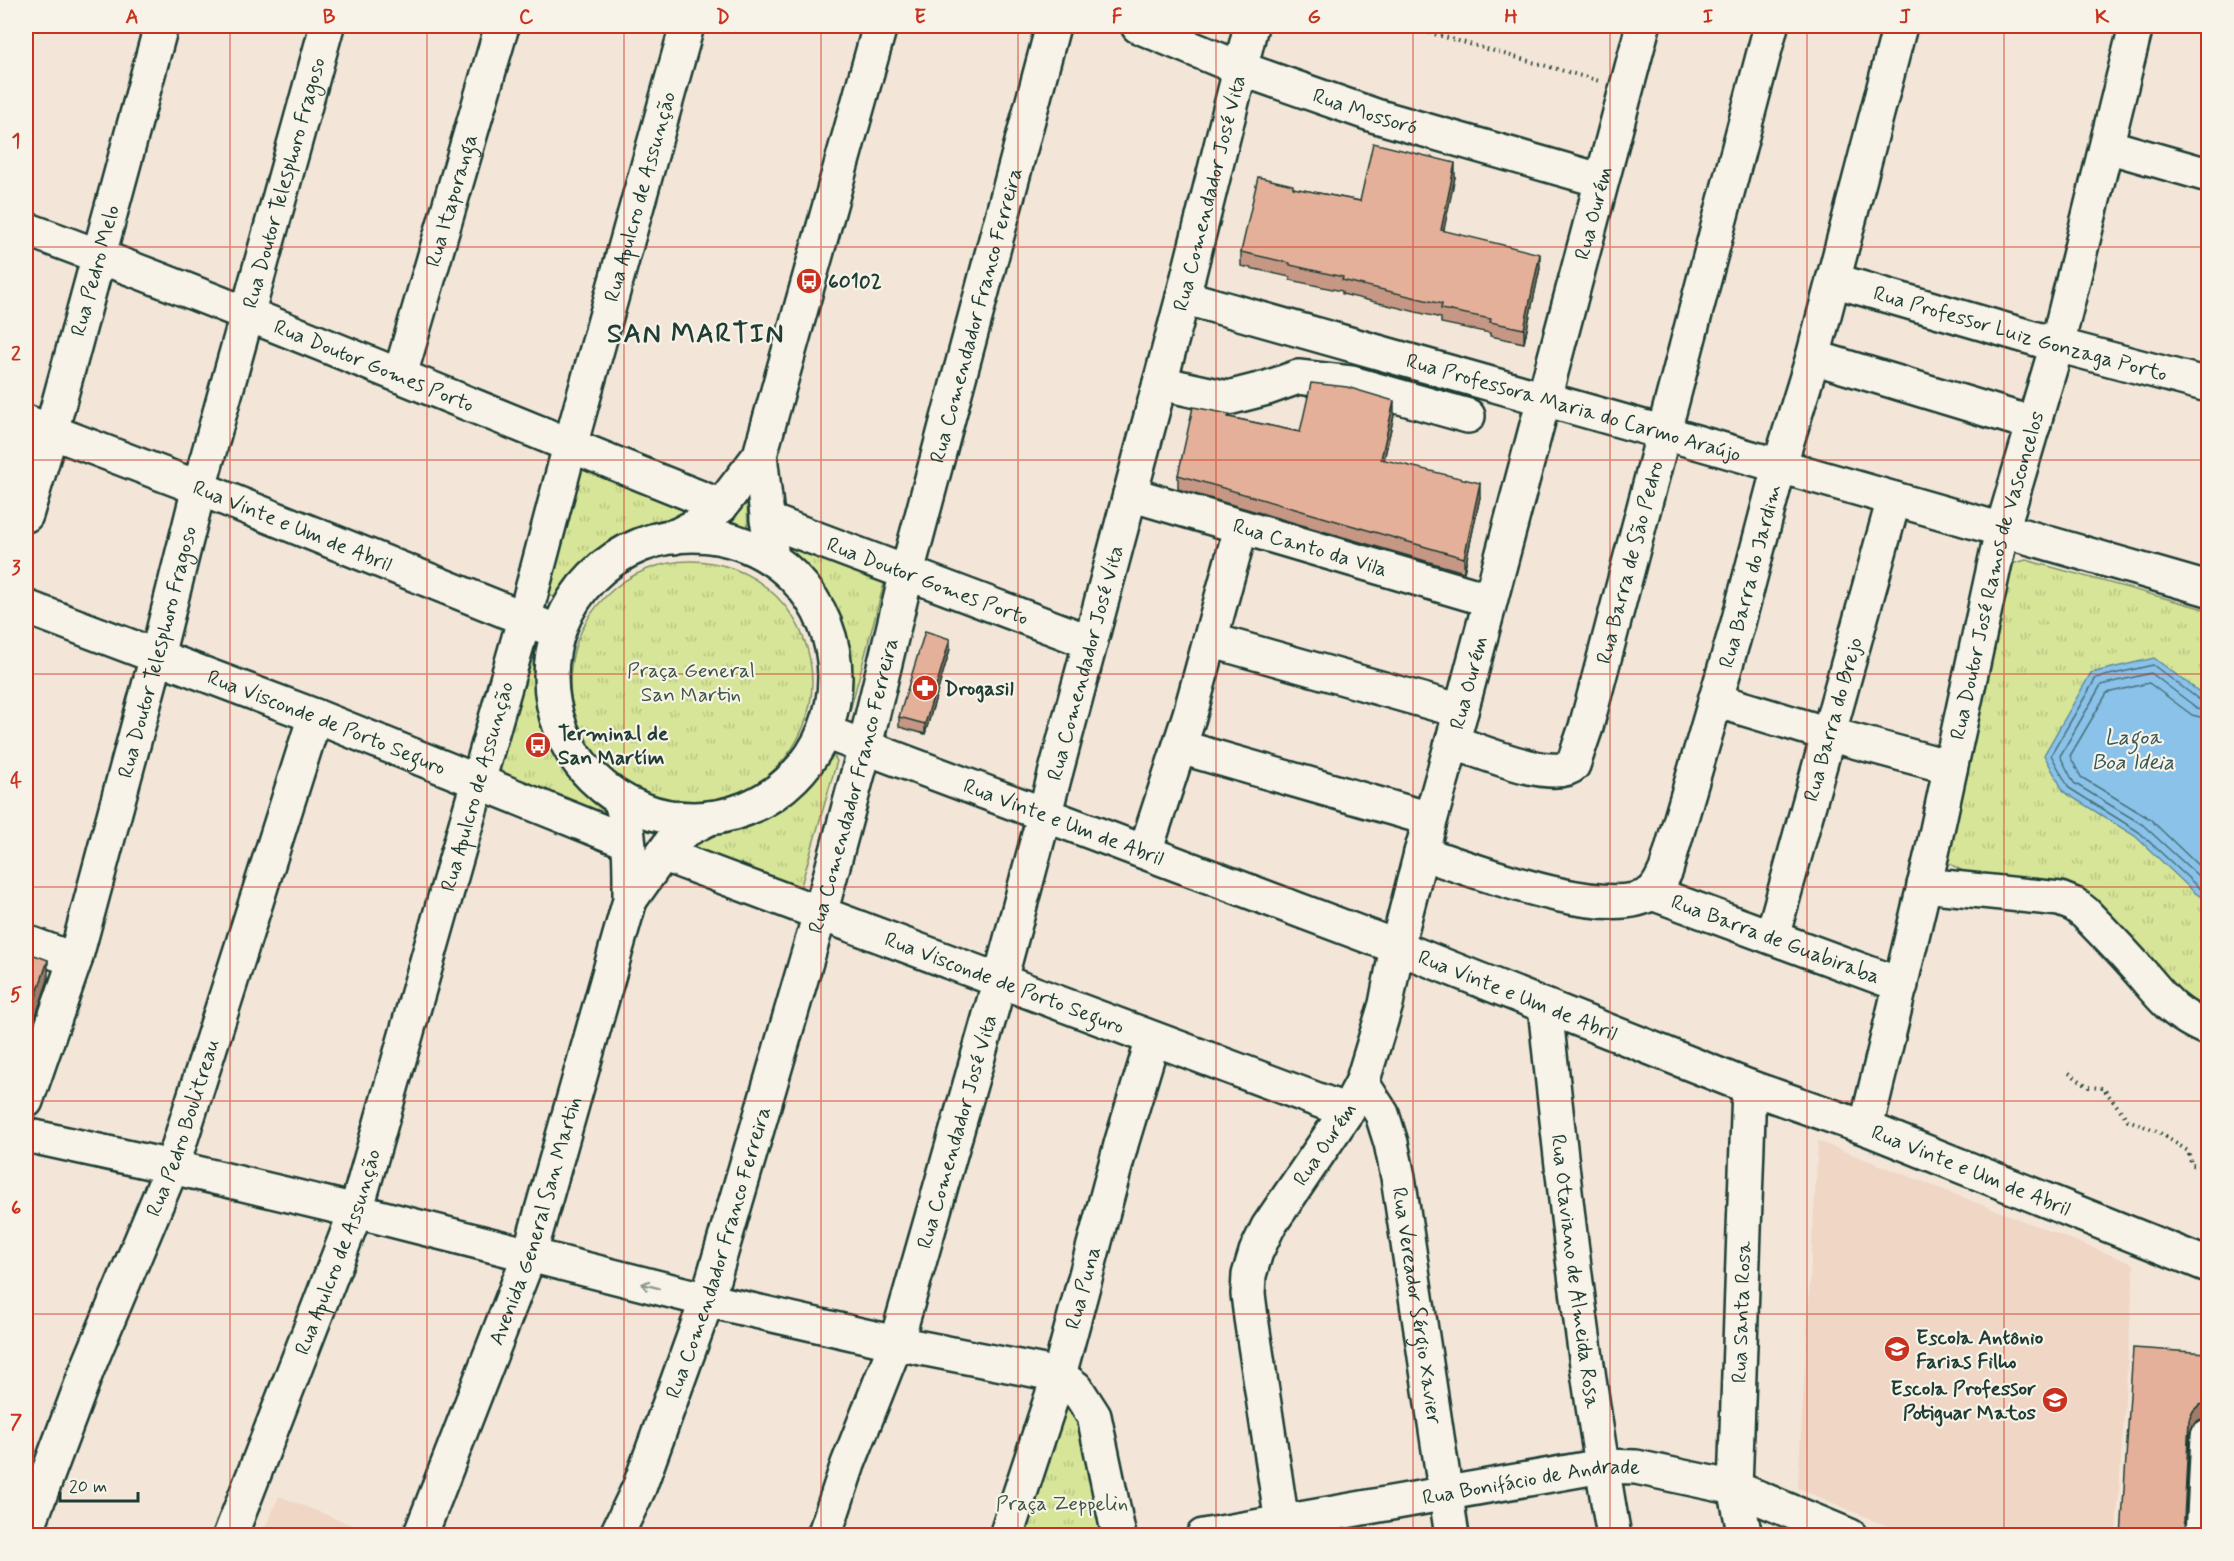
<svg xmlns="http://www.w3.org/2000/svg" width="2234" height="1561" viewBox="0 0 2234 1561" font-family="Mynerve,sans-serif">
	<defs>
		<pattern id="grass-tufts" width="24" height="20" patternUnits="userSpaceOnUse" patternTransform="scale(1.5)"><rect width="24" height="20" fill="#d7e598"/><path d="M3 7l-1-3M5 7V3M7 7l1-3M15 17l-1-3M17 17v-4M19 17l1-3" fill="none" stroke="#b8c584"/></pattern>
	</defs>
	<rect width="100%" height="100%" fill="#f3e6d8"/>
	<filter id="ink" filterUnits="userSpaceOnUse"><feTurbulence type="fractalNoise" baseFrequency=".0167" numOctaves="2"/><feDisplacementMap in="SourceGraphic" scale="12" xChannelSelector="R" yChannelSelector="G"/><feConvolveMatrix kernelMatrix="1 2 1 2 8 2 1 2 1" color-interpolation-filters="sRGB"/></filter>
	<g filter="url(#ink)">
		<!-- built -->
		<path fill="#efd6c5" d="M1818,1141L2134,1264L2116,1535H1908L1798,1488Z
			M279,1496L377,1535H262Z"/>
		<!-- grass -->
		<path fill="url(#grass-tufts)" stroke="#7b9166" stroke-width="1.5" d="M582,467L689,508L686,521C654,531 619,539 592,560C578,571 569,586 556,597L547,595L579,468Z
			M747,496L748,536L736,532L719,531L718,530Z
			M775,539L885,580L850,711L846,708C848,659 840,612 805,574C794,563 779,554 775,539Z
			M2026,560L2208,610V1020L2098,917L1984,883L1948,863L1944,859L2008,569L2015,563Z
			M570 682a121 121 0 1 1 242 0a121 121 0 1 1-242 0Z
			M532,647L537,649L538,652C528,715 558,781 611,816V818L500,776L493,762Z
			M828,756H834L837,761L800,889L691,850L678,839C746,834 791,816 828,756Z
			M1061,1403H1068L1085,1441L1102,1529L1101,1535L1017,1536Z"/>
		<!-- water -->
		<path fill="#8ac2e9" stroke="#5f8da1" stroke-width="1.5" d="M2154,658L2205,696L2208,697V901L2195,893L2135,836L2064,792L2044,755L2091,673Z"/>
		<g fill="none" stroke-linecap="round" stroke-linejoin="round">
			<!-- shore -->
			<path stroke="#4a727c" stroke-width="1.5" d="M2208,703L2201,701L2153,665L2096,678L2051,755L2069,788L2139,832L2199,888L2208,894
				M2208,710L2197,708L2151,673L2101,685L2060,756L2074,783L2143,825L2208,885
				M2208,719L2192,715L2149,683L2107,693L2070,756L2081,777L2150,819L2208,875"/>
			<!-- minor casing -->
			<g stroke="#1f3d34" stroke-width="38">
				<g id="minor">
					<path id="s1" d="M1138,26L1239,68L1376,116L1600,180"/>
					<path d="M2107,146L2208,175"/>
					<path id="s2" d="M26,229C260,315 489,414 721,506"/>
					<path id="s3" d="M1833,280L2057,345L2208,385"/>
					<path id="s4" d="M1183,297C1525,392 1867,491 2208,589"/>
					<path d="M1813,357L2034,424"/>
					<path id="s5" d="M400,375L502,26"/>
					<path d="M1160,383L1228,398L1267,388L1298,377L1351,383L1468,416"/>
					<path id="s6" d="M26,422L199,488L558,632"/>
					<path id="s7" d="M1130,494L1490,600"/>
					<path id="s8" d="M26,515L51,432L161,26"/>
					<path id="s9" d="M767,520L1090,642"/>
					<path id="s10" d="M26,607L315,716L628,842"/>
					<path d="M1210,640L1461,711"/>
					<path d="M1715,700L1828,734L1950,767"/>
					<path id="s11" d="M1453,742C1477,750 1554,783 1573,765L1586,727L1771,26"/>
					<path d="M1180,747L1430,819"/>
					<path d="M1145,852L1190,714L1241,527"/>
					<path id="s12" d="M1421,853C1469,868 1610,923 1651,893C1659,887 1662,878 1666,870L1738,623L1779,467L1813,357L1900,26"/>
					<path id="s13" d="M662,854L1347,1111"/>
					<path d="M1924,885L2060,899L2075,905L2085,913C2104,933 2124,953 2142,974C2166,1002 2173,1013 2208,1029"/>
					<path id="s14" d="M1652,893L1901,985"/>
					<path id="s15" d="M1772,937L1894,499"/>
					<path d="M26,942L75,960"/>
					<path id="s16" d="M1545,1006C1563,1183 1583,1361 1614,1536"/>
					<path id="s17" d="M1362,1083L1382,1114L1391,1143L1398,1177L1452,1536"/>
					<path id="s18" d="M26,1101L75,960L157,656L199,488L327,26"/>
					<path id="s19" d="M1866,1128L1932,853L2002,530L2057,345L2136,26"/>
					<path d="M26,1135L172,1167L356,1211L707,1300L896,1343L1059,1375L1076,1388L1094,1416L1119,1536"/>
					<path id="s20" d="M26,1532L87,1370L172,1167L315,716"/>
					<path id="s21" d="M230,1536L356,1211L524,620L570,446L687,26"/>
					<path id="s22" d="M616,1536L639,1488L707,1300L820,914L861,762L907,572L1053,26"/>
					<path id="s23" d="M824,1536L848,1464L896,1343L1000,980L1183,297L1251,26"/>
					<path id="s24" d="M1006,1536L1059,1375L1122,1141L1153,1039"/>
					<path id="s25" d="M1203,1536L1602,1466L1636,1467L1735,1488L1850,1536"/>
					<path id="s26" d="M1284,1536L1251,1318L1248,1294L1249,1275L1256,1252L1268,1227L1347,1111L1362,1083L1386,1004L1397,947L1421,853L1461,711L1643,26"/>
					<path id="s27" d="M1745,1536L1735,1488L1749,1087"/>
					<path d="M2203,1536L2208,1436"/>
				</g>
			</g>
			<!-- major casing -->
			<g stroke="#1f3d34" stroke-width="38">
				<g id="major">
					<path d="M760,455L772,559"/>
					<circle cx="693" cy="677" r="142"/>
					<path d="M674,537L695,526L721,506L760,455L880,26"/>
					<path id="s28" d="M825,732L1397,947L1749,1087L1866,1128L2208,1265"/>
					<path d="M630,900L672,841L684,831L709,818"/>
					<path id="s29" d="M420,1536L529,1256L630,900C630,866 631,831 620,799"/>
				</g>
			</g>
			<!-- path -->
			<path stroke="#1f3d34" stroke-width="4" stroke-dasharray="1.5 4.5" stroke-linecap="butt" d="M1406,26L1599,81
				M2069,1073L2089,1087L2103,1088L2128,1120L2157,1131L2188,1151L2192,1165L2208,1167"/>
			<!-- minor -->
			<use href="#minor" stroke="#f7f3e8" stroke-width="33"/>
			<!-- major -->
			<use href="#major" stroke="#f7f3e8" stroke-width="33"/>
		</g>
		<!-- wall -->
		<path fill="#c59784" stroke="#1f3d34" stroke-width="1.5" d="M1455,177L1443,231L1540,268L1524,343L1490,336V333L1441,323V318L1342,294V291L1290,280V277L1241,266V252L1293,188L1360,201Z
			M1394,415L1384,460L1480,497L1464,572L1178,489V475L1229,417L1300,432Z
			M950,649L925,734L899,727V717Z"/>
		<!-- shaded-wall -->
		<path fill="#a07b6b" stroke="#1f3d34" stroke-width="1.5" d="M1455,163V177L1441,244V230Z
			M1540,254V268L1524,343V329Z
			M1394,401V415L1381,473V459Z
			M1480,483V497L1464,572V558Z
			M950,639V649L925,734V724Z
			M48,960V980L26,1045V1026Z
			M2208,1365L2206,1418L2199,1420L2193,1425L2189,1435L2184,1535L2189,1420L2193,1411L2199,1405Z"/>
		<!-- building -->
		<path fill="#e5b099" stroke="#1f3d34" stroke-width="1.5" d="M1373,143L1455,163L1441,230L1540,254L1524,329L1490,322L1491,319L1441,309L1442,304L1342,280L1343,277L1290,265V263L1241,252L1258,177L1293,185V188L1360,201Z
			M1311,383L1347,387L1394,401L1381,459L1480,483L1464,558L1178,475L1193,407L1229,414L1228,417L1300,432Z
			M925,631L950,639L925,724L899,717Z
			M26,952L48,960L26,1026Z
			M2133,1348L2208,1353L2206,1403L2199,1405L2193,1411L2189,1420L2184,1520L2187,1530L2193,1536H2121Z"/>
		<!-- one-way arrows -->
		<defs><path id="oneway-shaft" d="M-6 0H5M1.5-3L5.5 0L1.5 3" fill="none" stroke-width="1.6" stroke-linecap="round" stroke-linejoin="round" transform="scale(1.5)"/></defs>
		<use stroke="#8b988e" href="#oneway-shaft" transform="translate(650 1286) rotate(-166)"/>
	</g>
	<!-- grid -->
	<path fill="none" stroke="#c8321e" stroke-width="1.5" stroke-opacity="0.55" d="M230,26V1536M427,26V1536M624,26V1536M821,26V1536M1018,26V1536M1216,26V1536M1413,26V1536M1610,26V1536M1807,26V1536M2004,26V1536M26,247H2208M26,460H2208M26,674H2208M26,887H2208M26,1101H2208M26,1314H2208"/>
	<!-- icons -->
	<defs>
		<g id="bus-disc" transform="scale(1.35)"><circle r="9.5" fill="#c8321e" stroke="#f7f3e8"/><path d="M-5-6H5V4H4V6H2V4H-2V6H-4V4H-5ZM-3.5-4V0h7V-4ZM-3.5 1.2v1.5H-2V1.2ZM2 1.2v1.5H3.5V1.2Z" fill="#fff"/></g>
		<g id="pharmacy-disc" transform="scale(1.35)"><circle r="9.5" fill="#c8321e" stroke="#f7f3e8"/><path d="M-2-6h4v4h4v4h-4v4h-4v-4h-4v-4h4Z" fill="#fff"/></g>
		<g id="school-disc" transform="scale(1.35)"><circle r="9.5" fill="#c8321e" stroke="#f7f3e8"/><path d="M0-5L7-2L0 1L-7-2ZM-4 1L0 2.5L4 1V4Q0 6-4 4Z" fill="#fff"/></g>
	</defs>
	<g fill-rule="evenodd">
		<use href="#bus-disc" x="809" y="281"/>
		<use href="#pharmacy-disc" x="925" y="688"/>
		<use href="#bus-disc" x="538" y="745"/>
		<use href="#school-disc" x="1897" y="1349"/>
		<use href="#school-disc" x="2055" y="1400"/>
	</g>
	<g text-anchor="middle" stroke-width="4.5" stroke-linejoin="round" paint-order="stroke">
		<!-- street labels -->
		<g font-size="21" fill="#1f3d34" stroke="#f7f3e8">
			<text dy="7" stroke="none"><textPath href="#s1" startOffset="243">Rua Mossoró</textPath></text>
			<text dy="7" stroke="none"><textPath href="#s18" startOffset="954">Rua Doutor Telesphoro Fragoso</textPath></text>
			<text dy="7" stroke="none"><textPath href="#s23" startOffset="1398">Rua Comendador José Vita</textPath></text>
			<text dy="7" stroke="none"><textPath href="#s21" startOffset="1402">Rua Apulcro de Assunção</textPath></text>
			<text dy="7" stroke="none"><textPath href="#s5" startOffset="182">Rua Itaporanga</textPath></text>
			<text dy="7" stroke="none"><textPath href="#s26" startOffset="1388">Rua Ourém</textPath></text>
			<text dy="7" stroke="none"><textPath href="#s8" startOffset="254">Rua Pedro Melo</textPath></text>
			<text dy="7" stroke="none"><textPath href="#s22" startOffset="1274">Rua Comendador Franco Ferreira</textPath></text>
			<text dy="7" stroke="none"><textPath href="#s3" startOffset="195">Rua Professor Luiz Gonzaga Porto</textPath></text>
			<text dy="7" stroke="none"><textPath href="#s2" startOffset="374">Rua Doutor Gomes Porto</textPath></text>
			<text dy="7" stroke="none"><textPath href="#s4" startOffset="406">Rua Professora Maria do Carmo Araújo</textPath></text>
			<text dy="7" stroke="none"><textPath href="#s6" startOffset="286">Rua Vinte e Um de Abril</textPath></text>
			<text dy="7" stroke="none"><textPath href="#s7" startOffset="188">Rua Canto da Vila</textPath></text>
			<text dy="7" stroke="none"><textPath href="#s11" startOffset="336">Rua Barra de São Pedro</textPath></text>
			<text dy="7" stroke="none"><textPath href="#s19" startOffset="568">Rua Doutor José Ramos de Vasconcelos</textPath></text>
			<text dy="7" stroke="none"><textPath href="#s12" startOffset="572">Rua Barra do Jardim</textPath></text>
			<text dy="7" stroke="none"><textPath href="#s9" startOffset="172">Rua Doutor Gomes Porto</textPath></text>
			<text dy="7" stroke="none"><textPath href="#s18" startOffset="468">Rua Doutor Telesphoro Fragoso</textPath></text>
			<text dy="7" stroke="none"><textPath href="#s23" startOffset="912">Rua Comendador José Vita</textPath></text>
			<text dy="7" stroke="none"><textPath href="#s26" startOffset="902">Rua Ourém</textPath></text>
			<text dy="7" stroke="none"><textPath href="#s15" startOffset="226">Rua Barra do Brejo</textPath></text>
			<text dy="7" stroke="none"><textPath href="#s10" startOffset="322">Rua Visconde de Porto Seguro</textPath></text>
			<text dy="7" stroke="none"><textPath href="#s22" startOffset="788">Rua Comendador Franco Ferreira</textPath></text>
			<text dy="7" stroke="none"><textPath href="#s21" startOffset="790">Rua Apulcro de Assunção</textPath></text>
			<text dy="7" stroke="none"><textPath href="#s28" startOffset="255">Rua Vinte e Um de Abril</textPath></text>
			<text dy="7" stroke="none"><textPath href="#s14" startOffset="132">Rua Barra de Guabiraba</textPath></text>
			<text dy="7" stroke="none"><textPath href="#s13" startOffset="366">Rua Visconde de Porto Seguro</textPath></text>
			<text dy="7" stroke="none"><textPath href="#s28" startOffset="741">Rua Vinte e Um de Abril</textPath></text>
			<text dy="7" stroke="none"><textPath href="#s20" startOffset="434">Rua Pedro Boulitreau</textPath></text>
			<text dy="7" stroke="none"><textPath href="#s23" startOffset="426">Rua Comendador José Vita</textPath></text>
			<text dy="7" stroke="none"><textPath href="#s26" startOffset="416">Rua Ourém</textPath></text>
			<text dy="7" stroke="none"><textPath href="#s28" startOffset="1227">Rua Vinte e Um de Abril</textPath></text>
			<text dy="7" stroke="none"><textPath href="#s29" startOffset="336">Avenida General San Martin</textPath></text>
			<text dy="7" stroke="none"><textPath href="#s21" startOffset="304">Rua Apulcro de Assunção</textPath></text>
			<text dy="7" stroke="none"><textPath href="#s22" startOffset="302">Rua Comendador Franco Ferreira</textPath></text>
			<text dy="7" stroke="none"><textPath href="#s16" startOffset="267">Rua Otaviano de Almeida Rosa</textPath></text>
			<text dy="7" stroke="none"><textPath href="#s24" startOffset="260">Rua Puna</textPath></text>
			<text dy="7" stroke="none"><textPath href="#s17" startOffset="232">Rua Vereador Sérgio Xavier</textPath></text>
			<text dy="7" stroke="none"><textPath href="#s27" startOffset="225">Rua Santa Rosa</textPath></text>
			<text dy="7" stroke="none"><textPath href="#s25" startOffset="333">Rua Bonifácio de Andrade</textPath></text>
		</g>
		<!-- poi labels -->
		<g font-size="21" font-weight="bold" fill="#1f3d34" stroke="#f7f3e8" text-anchor="start">
			<text x="828" y="288">60102</text>
			<text x="944" y="695">Drogasil</text>
			<text x="558" y="740">Terminal de<tspan x="558" dy="24">San Martím</tspan></text>
			<text x="1916" y="1344">Escola Antônio<tspan x="1916" dy="24">Farias Filho</tspan></text>
			<text x="2036" y="1395" text-anchor="end">Escola Professor<tspan x="2036" dy="24">Potiguar Matos</tspan></text>
		</g>
		<!-- park labels -->
		<g font-size="21" fill="#3b5643" stroke="#f7f3e8">
			<text x="691" y="677">Praça General<tspan x="691" dy="24">San Martin</tspan></text>
			<text x="1062" y="1510">Praça Zeppelin</text>
		</g>
		<!-- water labels -->
		<g font-size="22" font-style="italic" fill="#345858" stroke="#f7f3e8">
			<text x="2133" y="744">Lagoa<tspan x="2133" dy="25">Boa Ideia</tspan></text>
		</g>
		<!-- district labels -->
		<g font-size="27" font-weight="bold" letter-spacing="1.5" fill="#1f3d34" stroke="#f7f3e8">
			<text x="696" y="342">SAN MARTIN</text>
		</g>
	</g>
	<!-- margin -->
	<rect width="2234" height="1561" fill="none" stroke="#f7f3e8" stroke-width="66"/>
	<!-- scale -->
	<path d="M60 1492v9h78v-9" fill="none" stroke="#1f3d34" stroke-width="3"/>
	<text x="69" y="1492" font-size="18" fill="#1f3d34" stroke="#f7f3e8" stroke-width="4.5" paint-order="stroke">20 m</text>
	<rect x="33" y="33" width="2168" height="1495" fill="none" stroke="#c8321e" stroke-width="2"/>
	<g font-size="20" text-anchor="middle" font-weight="bold" fill="#c8321e">
		<text x="132" y="23">A</text>
		<text x="329" y="23">B</text>
		<text x="526" y="23">C</text>
		<text x="723" y="23">D</text>
		<text x="920" y="23">E</text>
		<text x="1117" y="23">F</text>
		<text x="1314" y="23">G</text>
		<text x="1511" y="23">H</text>
		<text x="1708" y="23">I</text>
		<text x="1905" y="23">J</text>
		<text x="2102" y="23">K</text>
		<text x="16" y="147">1</text>
		<text x="16" y="360">2</text>
		<text x="16" y="574">3</text>
		<text x="16" y="787">4</text>
		<text x="16" y="1001">5</text>
		<text x="16" y="1214">6</text>
		<text x="16" y="1428">7</text>
	</g>
</svg>
